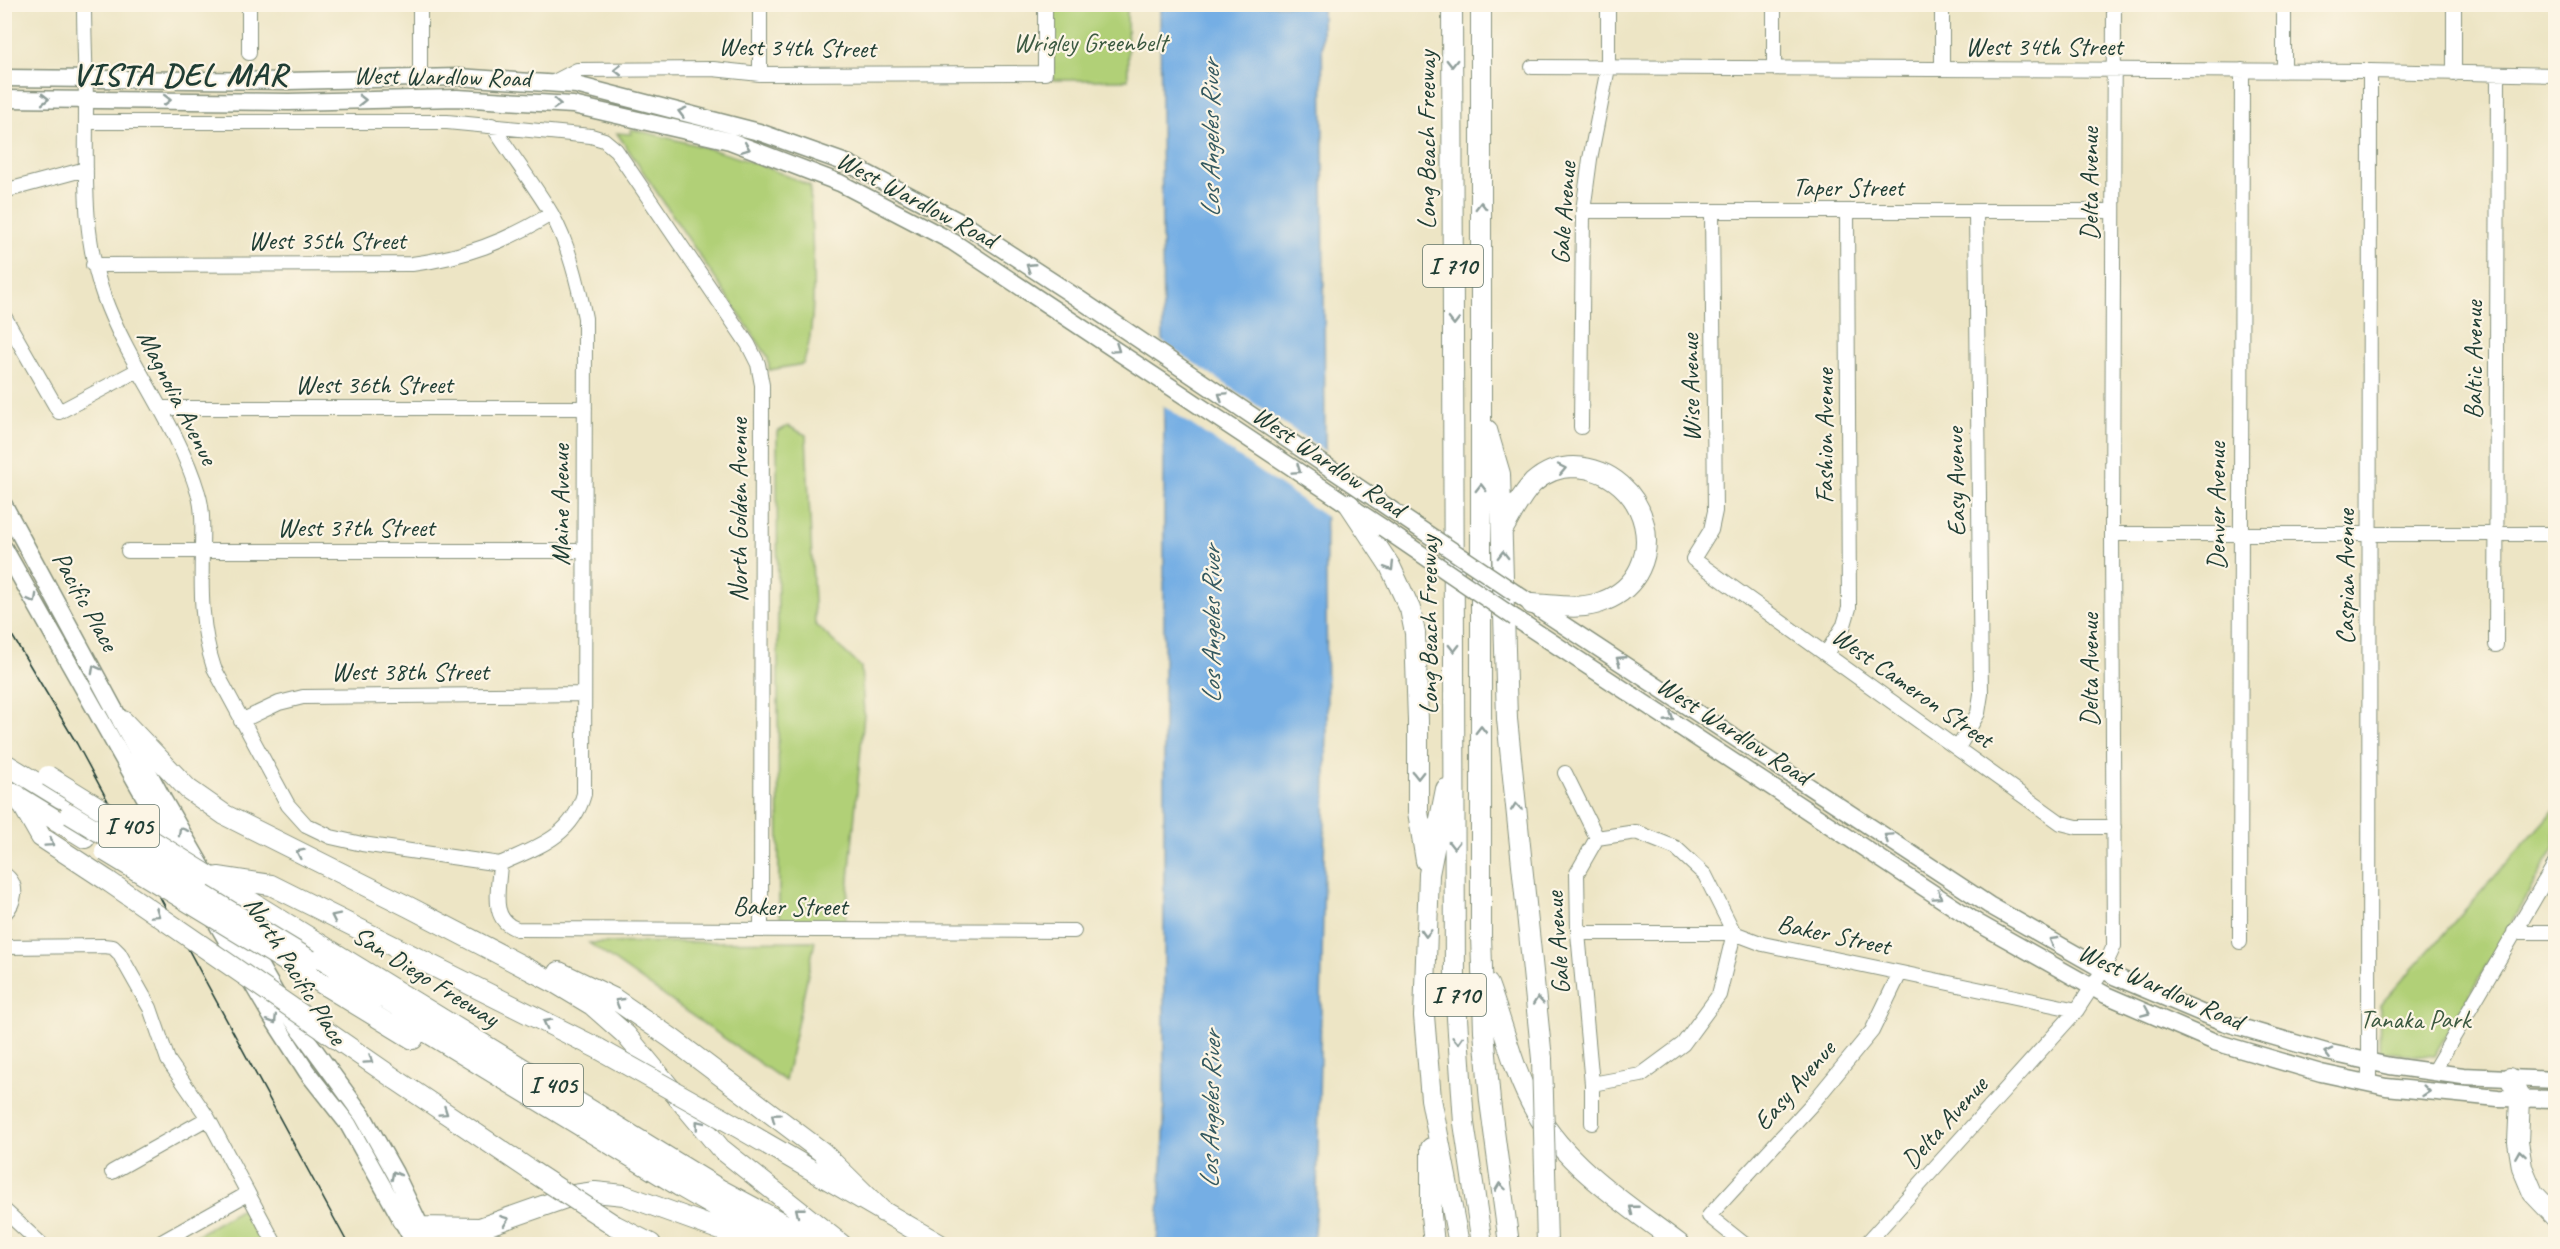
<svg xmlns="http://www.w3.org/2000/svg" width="2560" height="1249" viewBox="0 0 2560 1249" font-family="Caveat,sans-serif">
	<rect width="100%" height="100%" fill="#fcf5e5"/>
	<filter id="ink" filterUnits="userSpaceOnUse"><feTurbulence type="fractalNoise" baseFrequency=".0167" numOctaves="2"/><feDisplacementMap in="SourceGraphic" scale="12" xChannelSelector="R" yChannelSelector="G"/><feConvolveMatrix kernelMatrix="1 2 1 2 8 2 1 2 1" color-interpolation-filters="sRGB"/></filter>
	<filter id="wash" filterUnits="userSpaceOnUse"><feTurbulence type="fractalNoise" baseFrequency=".008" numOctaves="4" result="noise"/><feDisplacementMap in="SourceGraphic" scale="24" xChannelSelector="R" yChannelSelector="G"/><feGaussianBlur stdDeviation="1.35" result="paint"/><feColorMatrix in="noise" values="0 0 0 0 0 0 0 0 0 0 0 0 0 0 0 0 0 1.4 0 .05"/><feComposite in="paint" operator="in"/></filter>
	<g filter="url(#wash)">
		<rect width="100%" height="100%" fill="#ede5c5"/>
		<!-- green -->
		<path fill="#b1d077" stroke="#688656" stroke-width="1.5" d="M1053,5H1127L1128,80H1053Z
			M631,129C692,143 753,159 810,186C811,234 820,321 803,364L769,370L768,357L617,133L631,134Z
			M788,426L806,435L815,624L861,667L864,714L845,924L781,919L779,912L777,432Z
			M2555,809V847L2434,1056L2379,1052L2380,1005Z
			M815,941L785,1081L589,943Z
			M245,1207L266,1244H181Z"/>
		<!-- water -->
		<path fill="#74aee4" stroke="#4a768c" stroke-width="1.5" d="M1160,5H1322L1327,727L1317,1196L1313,1244H1157L1164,1138V452Z"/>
		<!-- pier -->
		<path fill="#ede5c5" d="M1160,340L1328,453L1329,519L1161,404Z"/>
	</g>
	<g filter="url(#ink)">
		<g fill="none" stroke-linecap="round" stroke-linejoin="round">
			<!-- minor casing -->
			<g stroke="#86917c" stroke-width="16">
				<path id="minor" d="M84,4C84,39 86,74 86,109C86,172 82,236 104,297C129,366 177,422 198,493C204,511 202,533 202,551C201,592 201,629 214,668L288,805L306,825L331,837L362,844L500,864
					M420,4V78
					M760,4V74
					M1942,4V69
					M2454,4V74
					M249,53V4
					M1532,67L2370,71L2556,75
					M1774,68V4
					M2284,71V4
					M552,83L577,70L713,69L760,74L1045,73V4
					M86,122H447L591,136L604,140L616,150L748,344L758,364L762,385L761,930
					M492,125C511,155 533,183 551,213C569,245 578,283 585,318L584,794C572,837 537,847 500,864
					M4,191L86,169
					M1583,211H2113
					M1712,211L1715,511L1711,530L1693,559L2061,823L2077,827H2114
					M93,265L412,264C465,257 505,242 551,214
					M4,316L59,412L138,370
					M162,408H585
					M1581,427L1583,211L1590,159L1608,68V4
					M2112,534H2556
					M128,551H584
					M2496,645L2498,75
					M1826,654L1844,625L1849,608L1847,211
					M241,721L279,703L303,697L584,694
					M1958,748L1978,713L1981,694L1976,211
					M1565,773L1597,838
					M500,864C499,888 489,920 517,929L1074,931
					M4,874C20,885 15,903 4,914
					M2514,932H2556
					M1578,933H1734L1763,944L2077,1010
					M2240,942L2242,70
					M4,947L103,946L113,947L119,953L150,1008L168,1060L208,1118L275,1244
					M2433,1072L2556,862
					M2369,1083L2370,71
					M1592,1084L1641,1075L1683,1044L1719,995L1734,933L1705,875L1676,848L1636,832L1597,838
					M1592,1123V1084L1578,933L1577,873L1597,838
					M112,1172L208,1118
					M4,1210L41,1244
					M158,1244L247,1194
					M1744,1244L1709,1216L1812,1104L1872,1031L1900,973
					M1866,1244L2077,1010L2103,970L2114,946L2112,534L2114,4"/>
			</g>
			<!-- major casing -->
			<g stroke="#86917c" stroke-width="19">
				<path id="major" d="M4,78L289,81L458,77L576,85L759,132L849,164L964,224L1079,299
					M4,99L289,102L457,98L573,105L730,141L840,183L953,242L1383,528
					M4,505L164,801L208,877
					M4,548L179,858
					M1515,593L1989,905L2116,977L2223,1022L2326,1052L2390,1066L2463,1076L2556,1080
					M1515,618L1978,923L2106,995L2215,1042L2321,1073L2386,1087L2498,1098L2556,1099
					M213,917L271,1016L307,1072L348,1124L415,1244
					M241,933L284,1008L363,1116L395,1173L429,1244"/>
			</g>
			<!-- highway casing -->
			<g stroke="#86917c" stroke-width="22">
				<path id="highway" d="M1452,4L1455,988L1464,1123L1482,1244
					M1481,4V935L1484,1031L1490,1101L1509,1244
					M1487,430L1500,474L1507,719L1542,1059
					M1349,504L1390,566L1410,609L1415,633L1418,721V812L1426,861
					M1503,529C1512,514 1520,496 1533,483C1544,473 1559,467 1574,467C1651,470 1674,573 1604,601C1581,611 1556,605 1532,604
					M123,721L188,789L225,815L409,907L557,984L592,1005L626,1035L720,1148L841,1244
					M4,763L61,798
					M4,788L85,838
					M1446,789L1429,874L1424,1016L1431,1099L1459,1244
					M17,795L41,837L108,881
					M209,876L719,1189L821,1244
					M218,877L271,885L599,1049
					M310,960L374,999
					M559,972L613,998L671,1038L822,1152L883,1212
					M323,984L413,1039
					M1488,984C1504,1027 1513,1072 1536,1112C1568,1168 1629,1206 1679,1244
					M365,986L417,1018
					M402,1017L681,1187L780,1244
					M2510,1078L2520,1099L2518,1142L2522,1167L2533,1193L2556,1217
					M395,1079L533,1172
					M736,1126L939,1244
					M1431,1148V1215L1434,1244
					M1545,1170L1547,1244
					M402,1220L451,1239L496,1244
					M614,1225L651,1244
					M421,1227L480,1228L574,1195L595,1192L624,1195L743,1238"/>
			</g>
			<!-- minor -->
			<use href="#minor" stroke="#fff" stroke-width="14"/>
			<!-- major -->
			<use href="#major" stroke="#fff" stroke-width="16"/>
			<!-- highway -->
			<use href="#highway" stroke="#fff" stroke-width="20"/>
			<!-- tram -->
			<path stroke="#1f3d34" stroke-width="1.5" d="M4,622L77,744L348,1244"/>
			<!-- major-bridge casing -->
			<g stroke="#86917c" stroke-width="19" stroke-linecap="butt">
				<path id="major-bridge" d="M1079,299L1515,593
					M1383,528L1515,618"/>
			</g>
			<!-- highway-bridge casing -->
			<g stroke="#86917c" stroke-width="22" stroke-linecap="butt">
				<path id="highway-bridge" d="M48,776L209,876
					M70,814L310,960
					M105,851L323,984
					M108,881L395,1079
					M599,1049L736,1126
					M1542,1059L1545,1170
					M533,1172L614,1225"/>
			</g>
			<!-- major-bridge -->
			<use href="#major-bridge" stroke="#fff" stroke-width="16"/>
			<!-- highway-bridge -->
			<use href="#highway-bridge" stroke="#fff" stroke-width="20"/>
		</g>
		<!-- one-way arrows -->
		<defs><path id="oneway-chevron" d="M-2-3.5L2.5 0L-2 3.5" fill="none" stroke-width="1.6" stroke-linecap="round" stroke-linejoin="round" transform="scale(1.5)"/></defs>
		<g stroke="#8f9e9a">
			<use href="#oneway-chevron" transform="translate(1452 63) rotate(90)"/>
			<use href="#oneway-chevron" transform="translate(618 70) rotate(180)"/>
			<use href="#oneway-chevron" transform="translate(45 99)"/>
			<use href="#oneway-chevron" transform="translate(167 100) rotate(1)"/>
			<use href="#oneway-chevron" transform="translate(362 100) rotate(-1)"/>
			<use href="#oneway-chevron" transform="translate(557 104) rotate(4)"/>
			<use href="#oneway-chevron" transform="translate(682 112) rotate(-165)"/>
			<use href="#oneway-chevron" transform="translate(746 148) rotate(21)"/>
			<use href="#oneway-chevron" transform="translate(1481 206) rotate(-90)"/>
			<use href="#oneway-chevron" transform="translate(1030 267) rotate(-147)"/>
			<use href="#oneway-chevron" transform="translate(1454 321) rotate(90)"/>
			<use href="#oneway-chevron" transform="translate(1116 349) rotate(34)"/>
			<use href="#oneway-chevron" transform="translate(1222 396) rotate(-146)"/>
			<use href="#oneway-chevron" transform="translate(1562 469) rotate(-12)"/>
			<use href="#oneway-chevron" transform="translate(1297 470) rotate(34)"/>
			<use href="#oneway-chevron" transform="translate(1481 488) rotate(-90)"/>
			<use href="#oneway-chevron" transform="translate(1503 555) rotate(-90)"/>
			<use href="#oneway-chevron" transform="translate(1390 567) rotate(59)"/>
			<use href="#oneway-chevron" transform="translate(33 599) rotate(61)"/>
			<use href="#oneway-chevron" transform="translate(1454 648) rotate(90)"/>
			<use href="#oneway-chevron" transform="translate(1620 660) rotate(-147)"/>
			<use href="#oneway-chevron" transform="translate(95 669) rotate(-119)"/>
			<use href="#oneway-chevron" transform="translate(1670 718) rotate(33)"/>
			<use href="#oneway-chevron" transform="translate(1481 730) rotate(-90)"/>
			<use href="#oneway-chevron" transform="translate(1418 775) rotate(90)"/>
			<use href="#oneway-chevron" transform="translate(1516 807) rotate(-96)"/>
			<use href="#oneway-chevron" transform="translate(182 831) rotate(-120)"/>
			<use href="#oneway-chevron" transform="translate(1888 837) rotate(-146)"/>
			<use href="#oneway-chevron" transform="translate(50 843) rotate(34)"/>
			<use href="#oneway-chevron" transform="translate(1454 845) rotate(90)"/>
			<use href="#oneway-chevron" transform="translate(300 853) rotate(-154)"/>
			<use href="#oneway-chevron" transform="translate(1938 896) rotate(34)"/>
			<use href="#oneway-chevron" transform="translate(156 914) rotate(34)"/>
			<use href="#oneway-chevron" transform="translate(335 917) rotate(-154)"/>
			<use href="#oneway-chevron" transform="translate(1426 933) rotate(92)"/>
			<use href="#oneway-chevron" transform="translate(2053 941) rotate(-150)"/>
			<use href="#oneway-chevron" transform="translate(1538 1001) rotate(-96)"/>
			<use href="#oneway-chevron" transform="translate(619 1002) rotate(-149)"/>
			<use href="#oneway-chevron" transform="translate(2146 1012) rotate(23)"/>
			<use href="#oneway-chevron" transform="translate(273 1020) rotate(58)"/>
			<use href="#oneway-chevron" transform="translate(547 1023) rotate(-153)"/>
			<use href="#oneway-chevron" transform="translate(1458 1040) rotate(87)"/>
			<use href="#oneway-chevron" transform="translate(2328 1053) rotate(-166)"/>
			<use href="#oneway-chevron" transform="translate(369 1060) rotate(34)"/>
			<use href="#oneway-chevron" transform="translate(2426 1091) rotate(6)"/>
			<use href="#oneway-chevron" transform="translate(444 1112) rotate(34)"/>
			<use href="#oneway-chevron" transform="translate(775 1117) rotate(-143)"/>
			<use href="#oneway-chevron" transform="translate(699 1124) rotate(-129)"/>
			<use href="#oneway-chevron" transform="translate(2520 1154) rotate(-99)"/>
			<use href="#oneway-chevron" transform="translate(395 1175) rotate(-118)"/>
			<use href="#oneway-chevron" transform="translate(1500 1187) rotate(-98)"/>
			<use href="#oneway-chevron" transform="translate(1633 1209) rotate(-142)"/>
			<use href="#oneway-chevron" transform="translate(799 1211) rotate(-141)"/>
			<use href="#oneway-chevron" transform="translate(505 1220) rotate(-20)"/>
		</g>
	</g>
	<g text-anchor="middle" stroke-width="4.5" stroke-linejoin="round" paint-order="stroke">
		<!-- shield labels -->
		<g fill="#fcf5e5" stroke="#617469" stroke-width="1.5">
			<rect x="1423" y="245" width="60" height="42" rx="4.5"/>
			<rect x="99" y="805" width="60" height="42" rx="4.5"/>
			<rect x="1426" y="974" width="60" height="42" rx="4.5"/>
			<rect x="523" y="1064" width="60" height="42" rx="4.5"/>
		</g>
		<g font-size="24" font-weight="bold" fill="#1f3d34">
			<text x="1453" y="274">I 710</text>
			<text x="129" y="834">I 405</text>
			<text x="1456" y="1003">I 710</text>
			<text x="553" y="1093">I 405</text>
		</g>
		<!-- park labels -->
		<g font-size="26" fill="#3c5a41" stroke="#fcf5e5">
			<text x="1090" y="51">Wrigley Greenbelt</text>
			<text x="2415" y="1028">Tanaka Park</text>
		</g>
		<!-- street labels -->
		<g font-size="26" fill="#1f3d34" stroke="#fcf5e5">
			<text x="2044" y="55">West 34th Street</text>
			<text transform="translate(797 47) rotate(1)" y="9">West 34th Street</text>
			<text transform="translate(442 76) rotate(1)" y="9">West Wardlow Road</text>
			<text transform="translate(1426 140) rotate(-90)" y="9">Long Beach Freeway</text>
			<text transform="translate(2089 184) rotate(-90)" y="9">Delta Avenue</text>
			<text x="1848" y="196">Taper Street</text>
			<text transform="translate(917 199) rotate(28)" y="9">West Wardlow Road</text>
			<text transform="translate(1563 213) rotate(-86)" y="9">Gale Avenue</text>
			<text x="327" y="249">West 35th Street</text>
			<text transform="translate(2473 360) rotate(-90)" y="9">Baltic Avenue</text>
			<text x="374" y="393">West 36th Street</text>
			<text transform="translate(1690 388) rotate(-91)" y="9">Wise Avenue</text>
			<text transform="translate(178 397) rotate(63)" y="9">Magnolia Avenue</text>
			<text transform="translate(1824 436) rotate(-90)" y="9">Fashion Avenue</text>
			<text transform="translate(1329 461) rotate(34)" y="9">West Wardlow Road</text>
			<text transform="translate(1955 482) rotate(-91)" y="9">Easy Avenue</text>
			<text transform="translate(560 505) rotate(-90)" y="9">Maine Avenue</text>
			<text transform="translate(2216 506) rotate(-90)" y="9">Denver Avenue</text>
			<text transform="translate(738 510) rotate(-90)" y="9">North Golden Avenue</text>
			<text x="356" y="536">West 37th Street</text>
			<text transform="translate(2345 577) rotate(-90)" y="9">Caspian Avenue</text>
			<text transform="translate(86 601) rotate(61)" y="9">Pacific Place</text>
			<text transform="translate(1428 625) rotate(-90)" y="9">Long Beach Freeway</text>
			<text transform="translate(2089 670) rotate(-90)" y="9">Delta Avenue</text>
			<text x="410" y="680">West 38th Street</text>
			<text transform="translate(1913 687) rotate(35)" y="9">West Cameron Street</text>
			<text transform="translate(1734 730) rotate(33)" y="9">West Wardlow Road</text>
			<text x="790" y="915">Baker Street</text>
			<text transform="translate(1834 934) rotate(12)" y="9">Baker Street</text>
			<text transform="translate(1557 943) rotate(-94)" y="9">Gale Avenue</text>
			<text transform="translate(296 970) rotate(58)" y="9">North Pacific Place</text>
			<text transform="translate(426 976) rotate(32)" y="9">San Diego Freeway</text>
			<text transform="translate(2161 986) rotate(24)" y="9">West Wardlow Road</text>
			<text transform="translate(1794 1085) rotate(-49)" y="9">Easy Avenue</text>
			<text transform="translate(1944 1122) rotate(-48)" y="9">Delta Avenue</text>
		</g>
		<!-- water labels -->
		<g font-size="27" font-style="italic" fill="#345960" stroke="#fcf5e5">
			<text transform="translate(1210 139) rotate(-90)" y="9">Los Angeles River</text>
			<text transform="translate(1211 625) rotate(-90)" y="9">Los Angeles River</text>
			<text transform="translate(1210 1110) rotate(-89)" y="9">Los Angeles River</text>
		</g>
		<!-- district labels -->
		<g font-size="32" font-weight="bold" letter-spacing="1.5" fill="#1f3d34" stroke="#fcf5e5">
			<text x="180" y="85">VISTA DEL MAR</text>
		</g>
	</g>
	<!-- margin -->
	<rect width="2560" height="1249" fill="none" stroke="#fcf5e5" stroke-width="24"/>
</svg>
